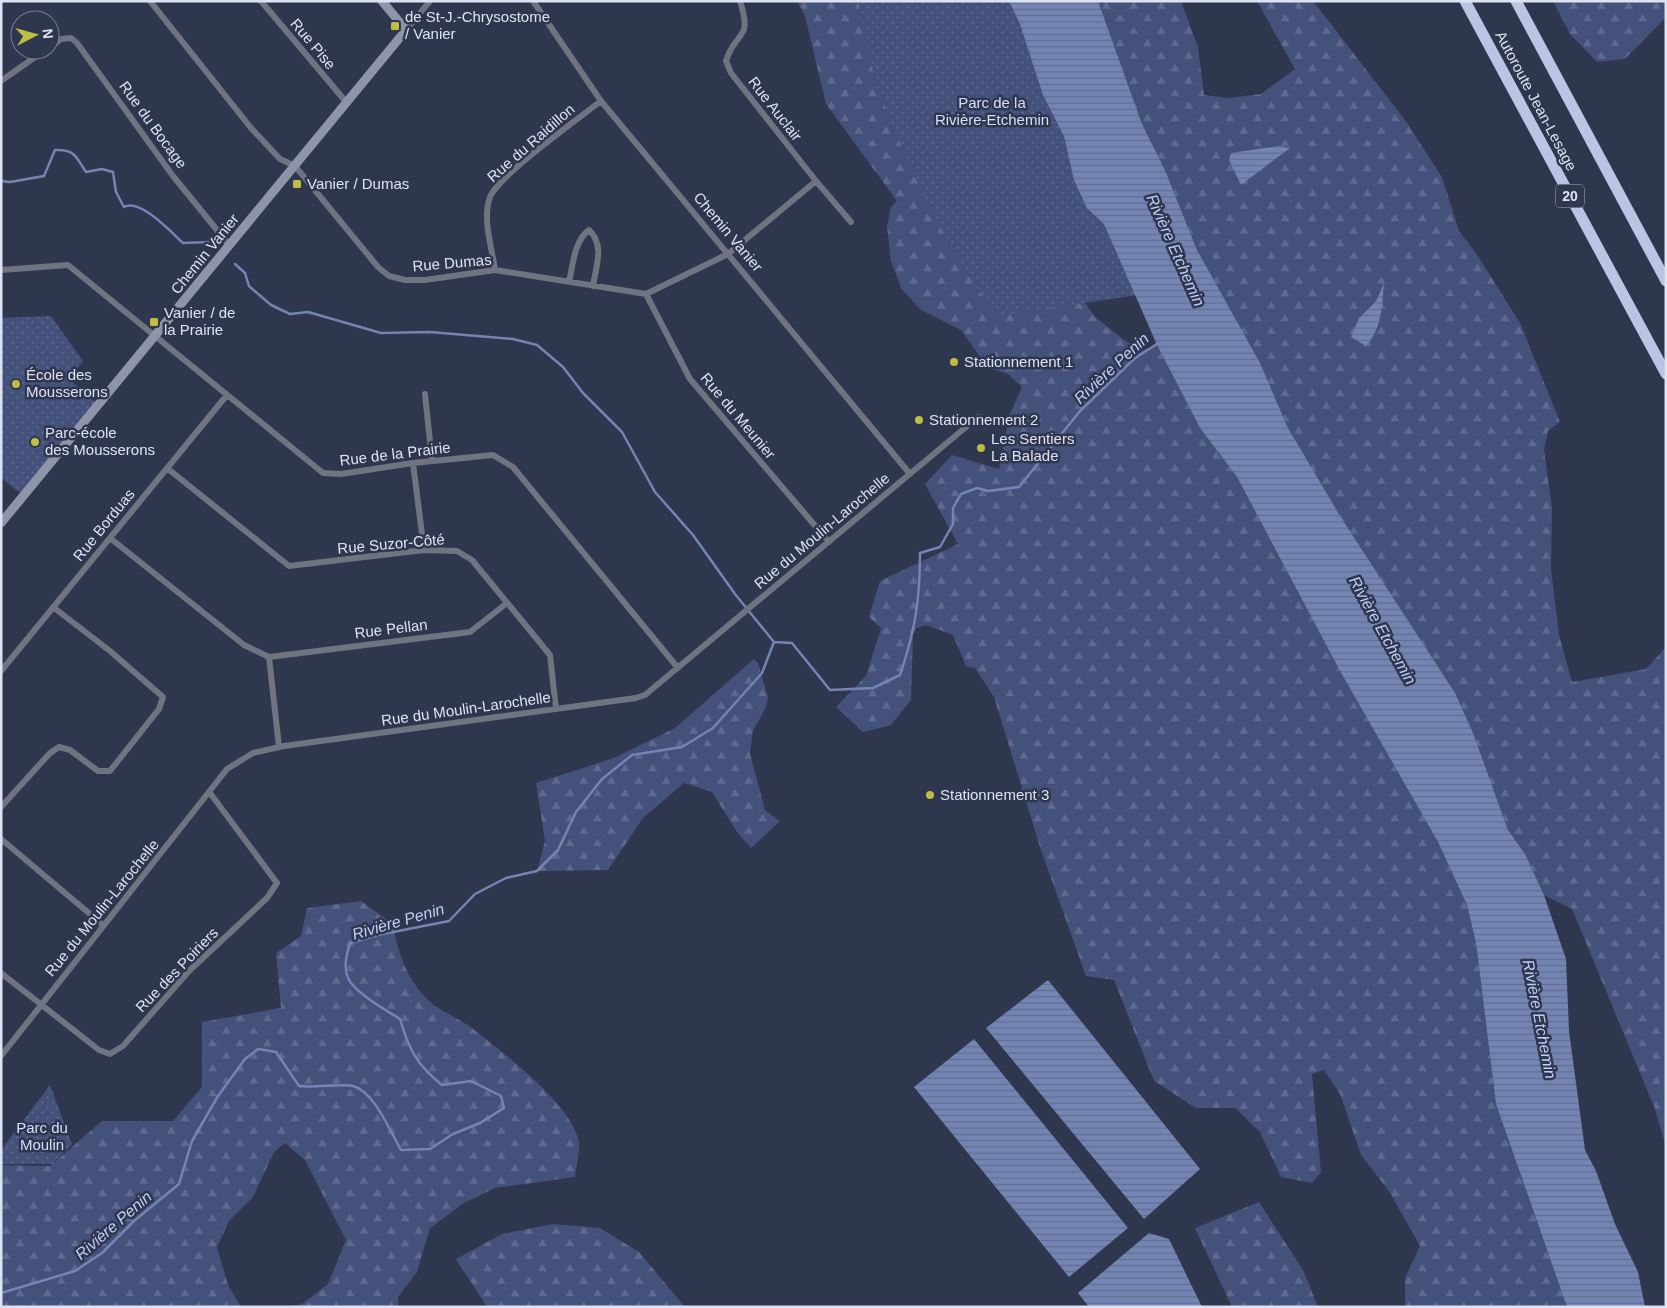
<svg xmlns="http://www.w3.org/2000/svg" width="1667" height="1308" viewBox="0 0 1667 1308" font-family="Helvetica,sans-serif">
	<defs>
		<pattern id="forest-firs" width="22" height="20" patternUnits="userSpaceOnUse" patternTransform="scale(1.25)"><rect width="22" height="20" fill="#44517b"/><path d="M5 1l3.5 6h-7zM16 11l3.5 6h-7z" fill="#5f6a8e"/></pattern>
		<pattern id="park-dots" width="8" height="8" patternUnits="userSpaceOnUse" patternTransform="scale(1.25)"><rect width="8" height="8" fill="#44517b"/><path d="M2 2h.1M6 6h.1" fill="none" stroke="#5f6a8e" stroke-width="1.8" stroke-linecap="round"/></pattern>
		<pattern id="water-rules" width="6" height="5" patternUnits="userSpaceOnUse" patternTransform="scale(1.25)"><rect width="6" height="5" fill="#7484b3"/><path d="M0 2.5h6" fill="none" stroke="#626e8e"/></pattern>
	</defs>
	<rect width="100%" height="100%" fill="#2f374e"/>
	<!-- forest -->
	<path fill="url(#forest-firs)" fill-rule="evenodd" d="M797,1H884L1094,316L1124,340L1143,350L1157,345L1200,428L1237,477L1340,671L1438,842L1467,905L1476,943L1496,1104L1567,1307H1405V1278L1420,1246L1389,1191L1361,1155L1340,1094L1324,1070L1312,1074L1321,1172L1312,1183L1281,1177L1260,1132L1235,1108H1196L1154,1081L1114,980L1086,976L1040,847L994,697L975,668L966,666L953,635L926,625L916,628L913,634L911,700L891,725L863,732L836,707L866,676L881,628L869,617L880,581L958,544L925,484L952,455L999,469L1009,416L1022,387L1008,374L988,368L961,330L921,310L901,288L891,261L887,227L891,207L897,201L826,104L805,16Z
		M1098,1H1181L1198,47L1204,95L1228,98L1261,94L1295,69L1257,1H1313L1405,120L1442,177L1459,231L1476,253L1520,323L1560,422L1548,431L1544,450L1552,508L1551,569L1559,635L1572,682L1646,669L1666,647V1147L1655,1109L1572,909L1544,895L1525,854L1508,830L1491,784L1288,428L1270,386L1197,250L1165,170L1142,124ZM1383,285L1366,346L1359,318L1376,301Z
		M1553,1H1666V17L1625,59L1597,62L1570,34Z
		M754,659L758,663L768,698L766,707L753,731L750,753L765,810L780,821L751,848L737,832L712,792L684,783L643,818L608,870L537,871L545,841L536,783L614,758L675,728Z
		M361,901L393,924C397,951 406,976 424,996C436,1010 457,1017 472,1028C501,1051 574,1106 579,1143C580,1153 576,1167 575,1177L495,1188L464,1203L430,1228L417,1272L398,1297V1307H288L302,1304L328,1284L346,1240L305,1160L285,1143L274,1152L253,1197L229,1221L217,1247L228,1285L241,1307H1V1165L50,1166L102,1121H173L202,1087V1022L281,1008L276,953L301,936L307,908Z
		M1259,1202L1303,1270L1318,1307H1232L1195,1228Z
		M553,1224L600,1228L639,1252L685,1307H487L456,1259L502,1234Z"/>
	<!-- park -->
	<path fill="url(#park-dots)" d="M858,1H1052L1172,290L995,316L940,227L906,157L876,85Z
		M51,316L83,361L69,379L99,405L24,496L1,478V318Z
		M50,1085L72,1144L52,1164H1V1150Z"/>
	<!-- water -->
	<path fill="url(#water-rules)" d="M1009,1H1098L1142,124L1165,170L1197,250L1260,363L1288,428L1340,516L1455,693L1473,733L1508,830L1525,854L1544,895L1566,959L1569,1031L1585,1150L1596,1171L1615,1224L1638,1272L1645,1307H1567L1496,1104L1476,943L1467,905L1438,842L1340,671L1237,477L1200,428L1157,345L1104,224L1087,208L1074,180L1064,136L1043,95L1020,24Z
		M1279,146L1290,148L1241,185L1229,160L1231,153Z
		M1384,283C1382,305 1382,329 1366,346L1351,337L1359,318L1376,301Z
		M1048,980L1200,1169L1144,1219L986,1028Z
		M974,1039L1128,1228L1069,1277L914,1087Z
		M1149,1233L1169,1239L1202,1307H1089L1078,1293Z"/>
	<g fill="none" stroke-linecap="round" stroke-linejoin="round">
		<!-- stream -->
		<path stroke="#7484b3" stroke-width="2.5" d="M1,181L10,182L44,176L55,150C75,149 76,157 86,172L102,169L113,172L116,192L124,207C140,198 171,232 183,243L210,242
			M235,264L245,273L249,286L271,305L290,314L308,312L381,333L430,332L513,339L537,345L563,367L583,393L622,432L655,492L693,535L735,594L774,642
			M1,1293L75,1271L102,1253L134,1221L179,1184L192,1141L218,1096L245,1059L258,1049L276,1052L299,1086C315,1088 343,1083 353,1086C374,1091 391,1133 401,1150L430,1149L453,1134L480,1123L504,1108L501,1096L471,1081L442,1085C417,1065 409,1050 400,1019C386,1010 355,993 348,978C343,967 347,953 350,943L378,935L449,921L475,894L506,878L537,871L558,850L576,812L602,779L632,755L682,747L713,728L762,673L774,642L792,643L830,690L873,688L900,675C915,631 920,600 920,553L940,547L953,524V508L961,494L977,488L988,491L1019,487L1080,411L1135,358L1157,344"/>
		<!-- street -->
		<path stroke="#6f7480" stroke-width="6" d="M150,1L251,128L280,159L295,166L378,267L389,276L405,280H425L495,270L646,294L728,254L816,181
			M261,1L347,103
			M533,1L601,101L910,474
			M740,1C753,42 736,29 726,61L731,73L816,181L851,222
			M406,30L430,1
			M50,47L61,39L71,38L77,43L173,176L230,246
			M1,81L45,50
			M1,270L68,265L323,473L341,474L413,463L493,455L513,467L678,668
			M495,270C492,248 482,219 490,197C498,176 579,118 601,101
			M569,282C573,265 574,241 589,230C605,245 596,266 593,286
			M646,294L690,379L829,542
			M425,394L432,461
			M413,463L424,550
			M167,468L289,566L424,550L457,551L472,560L550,655L556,709
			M110,538L244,645L269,657L470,632L507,603
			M269,657L279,747
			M1,671L227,395
			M1,807L49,754L59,747L70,750L98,771H110L159,709L163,697L110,651L53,607
			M1,839L103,925
			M1,973L99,1050L110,1054L123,1046L189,971L267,898L277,883L210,793
			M1,1056L227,769L253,753L284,746L636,698L645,695L978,417"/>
		<!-- secondary -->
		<path stroke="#8e95a8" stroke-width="9" d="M1,523L406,30L382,1"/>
		<!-- highway -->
		<path stroke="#bbc5e3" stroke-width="11" d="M1465,1L1666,374
			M1516,1L1666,281"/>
	</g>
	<!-- markers -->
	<g fill="#bfbe42" stroke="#2f374e" stroke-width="2">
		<rect x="390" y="21" width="10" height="10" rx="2.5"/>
		<rect x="292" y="179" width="10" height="10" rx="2.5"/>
		<rect x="149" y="317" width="10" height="10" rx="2.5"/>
		<circle cx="954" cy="362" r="5"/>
		<circle cx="16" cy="384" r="5"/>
		<circle cx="919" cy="420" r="5"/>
		<circle cx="35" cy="442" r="5"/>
		<circle cx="981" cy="448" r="5"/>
		<circle cx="930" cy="795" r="5"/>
	</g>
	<g text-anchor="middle" stroke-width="5" stroke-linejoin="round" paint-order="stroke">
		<!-- shield labels -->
		<rect fill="#2f374e" stroke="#a9afc1" stroke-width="1" x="1556" y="184.5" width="28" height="23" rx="4"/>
		<g font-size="14" font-weight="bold" fill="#dde3f2">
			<text x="1570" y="201">20</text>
		</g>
		<!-- poi labels -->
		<g font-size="15" fill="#dde3f2" stroke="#2f374e" text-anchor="start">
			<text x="405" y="22">de St-J.-Chrysostome<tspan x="405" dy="17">/ Vanier</tspan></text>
			<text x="307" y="189">Vanier / Dumas</text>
			<text x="164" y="318">Vanier / de<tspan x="164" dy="17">la Prairie</tspan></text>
			<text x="964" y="367">Stationnement 1</text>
			<text x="26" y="380">École des<tspan x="26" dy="17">Mousserons</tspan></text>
			<text x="929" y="425">Stationnement 2</text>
			<text x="45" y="438">Parc-école<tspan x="45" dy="17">des Mousserons</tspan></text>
			<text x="991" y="444">Les Sentiers<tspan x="991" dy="17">La Balade</tspan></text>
			<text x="940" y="800">Stationnement 3</text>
		</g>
		<!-- street labels -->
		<g font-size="15" fill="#dde3f2" stroke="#2f374e">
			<text transform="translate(313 44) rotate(50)" y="5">Rue Pise</text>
			<text transform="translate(1536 101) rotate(62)" y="5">Autoroute Jean-Lesage</text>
			<text transform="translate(775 109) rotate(52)" y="5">Rue Auclair</text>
			<text transform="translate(153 125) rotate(54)" y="5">Rue du Bocage</text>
			<text transform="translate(531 143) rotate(-41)" y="5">Rue du Raidillon</text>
			<text transform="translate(728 232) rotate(50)" y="5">Chemin Vanier</text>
			<text transform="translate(205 254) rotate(-51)" y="5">Chemin Vanier</text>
			<text transform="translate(452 263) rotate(-5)" y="5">Rue Dumas</text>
			<text transform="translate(738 416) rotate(50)" y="5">Rue du Meunier</text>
			<text transform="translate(395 454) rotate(-7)" y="5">Rue de la Prairie</text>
			<text transform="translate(104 525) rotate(-51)" y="5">Rue Borduas</text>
			<text transform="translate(822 531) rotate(-40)" y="5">Rue du Moulin-Larochelle</text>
			<text transform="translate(391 544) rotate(-5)" y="5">Rue Suzor-Côté</text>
			<text transform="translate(391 629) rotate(-7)" y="5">Rue Pellan</text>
			<text transform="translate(466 709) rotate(-8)" y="5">Rue du Moulin-Larochelle</text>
			<text transform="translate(102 908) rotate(-51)" y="5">Rue du Moulin-Larochelle</text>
			<text transform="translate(177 970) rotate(-46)" y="5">Rue des Poiriers</text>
		</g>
		<!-- park labels -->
		<g font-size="15" fill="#d5dffc" stroke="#2f374e">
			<text x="992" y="108">Parc de la<tspan x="992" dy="17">Rivière-Etchemin</tspan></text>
			<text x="42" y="1133">Parc du<tspan x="42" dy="17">Moulin</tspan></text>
		</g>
		<!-- water labels -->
		<g font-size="16" font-style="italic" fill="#bfcef9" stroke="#2f374e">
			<text transform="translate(1176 250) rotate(66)" y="6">Rivière Etchemin</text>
			<text transform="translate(1111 368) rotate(-43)" y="6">Rivière Penin</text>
			<text transform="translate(1383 630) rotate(61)" y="6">Rivière Etchemin</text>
			<text transform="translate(398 921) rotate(-16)" y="6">Rivière Penin</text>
			<text transform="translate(1540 1019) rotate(79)" y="6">Rivière Etchemin</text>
			<text transform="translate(113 1225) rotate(-41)" y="6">Rivière Penin</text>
		</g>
	</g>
	<!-- border -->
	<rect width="1667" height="1308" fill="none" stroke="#dde3f2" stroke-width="5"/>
	<!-- north arrow -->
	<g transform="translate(35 35) rotate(84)"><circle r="24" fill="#2f374e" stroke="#757c90"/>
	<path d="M0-4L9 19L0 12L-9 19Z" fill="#bfbe42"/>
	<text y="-8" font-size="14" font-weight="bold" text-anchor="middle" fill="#dde3f2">N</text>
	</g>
</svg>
